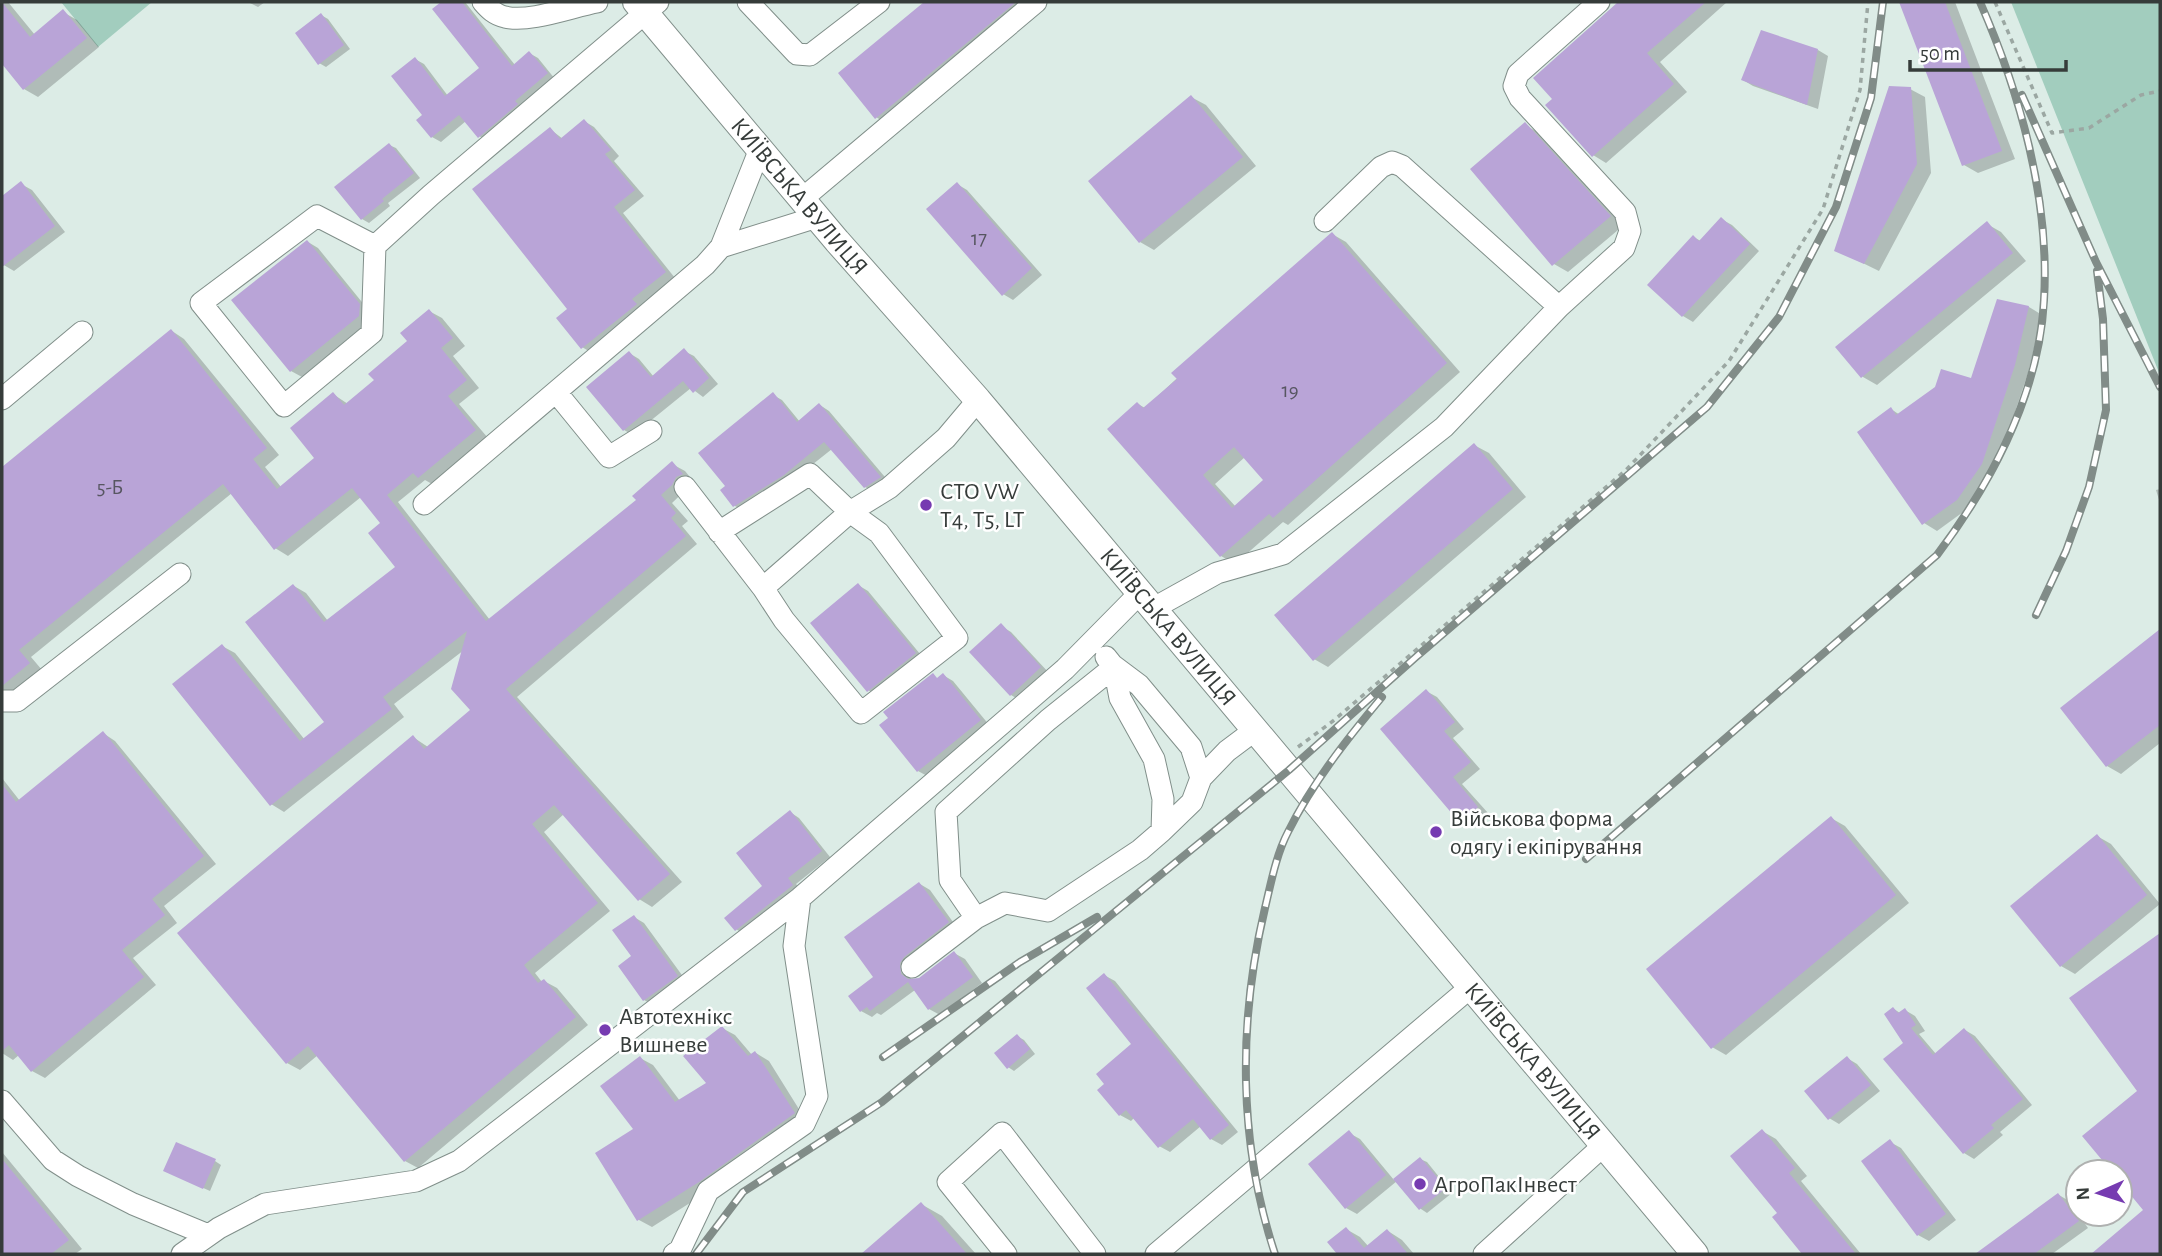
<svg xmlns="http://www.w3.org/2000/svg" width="2162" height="1256" viewBox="0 0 2162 1256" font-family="'Alegreya Sans',sans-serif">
	<rect width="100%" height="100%" fill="#dcece6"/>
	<!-- green -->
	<path fill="#a2cdbe" d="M61,2H152L98,47Z
		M2011,2H2160V375Z"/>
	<!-- shadow -->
	<path fill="#0003" fill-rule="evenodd" d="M2,2H8L35,35L63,12L77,20L99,47L38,97L24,89L2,62Z
		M248,2H265L258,7Z
		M444,2H465L515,65L529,53L538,58L555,79L488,141L479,136L466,121L441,142L432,137L424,116L415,59L424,64L448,96L482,68L435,9Z
		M927,2H1040L890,126L876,117L840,73Z
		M1621,2H1727L1660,62L1687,92L1606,163L1593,155L1554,99L1609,13Z
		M1902,2H1955L2015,159L1978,173L1964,165Z
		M321,15L328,19L350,49L326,67L319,63Z
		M1818,50L1828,56L1818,109L1753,86L1743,80Z
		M1910,89L1925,97L1931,173L1879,271L1836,250Z
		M1191,97L1206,105L1256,166L1154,250L1140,242Z
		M584,121L594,127L619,156L614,161L644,196L623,213L675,278L641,305L646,310L592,353L582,347L570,309L550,129L563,139Z
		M1525,125L1539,133L1624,225L1568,272L1554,264Z
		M389,145L396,148L420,178L388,203L390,206L369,223L362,219L336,187Z
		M21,184L32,190L65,232L14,271L2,264V199Z
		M957,184L967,190L1042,275L1013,300L1003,294Z
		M1721,219L1732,225L1759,251L1693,322L1683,316L1693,237L1701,241Z
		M1987,224L2001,232L2026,261L1877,385L1863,377L1838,348Z
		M1332,234L1346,242L1460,372L1288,525L1283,522L1235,564L1221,556L1138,404L1145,408ZM1245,457L1266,480L1236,507L1215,484Z
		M308,242L318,248L370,312L369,321L302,377L291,371Z
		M1998,301L2029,307L2042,315L2028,373L1995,472L1970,507L1937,531L1924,523L1891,409L1900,415L1972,380Z
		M429,311L442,318L465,346L453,356L479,388L459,404L488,438L432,484L425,480L398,502L490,620L638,500L672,464L685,471L694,482L672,503L688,521L682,526L697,544L517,697L682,882L652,907L639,899L564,814L544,832L610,911L535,973L542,982L544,981L557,988L588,1025L418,1168L405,1161L318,1055L300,1070L287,1063L413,737L428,747L473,710L464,650L394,704L404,717L284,812L271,804L222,646L235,653L305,740L326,723L294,586L306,593L328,621L397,568L383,523L361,497L288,556L275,548L232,493L31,657L42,670L12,695L2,689V469L172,331L184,339L279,455L265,467L281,487L316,458L333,394L348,404L376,380L410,342Z
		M684,351L694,356L718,384L703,397L691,388L633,435L624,430L629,353L639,359L654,377Z
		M773,395L782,400L800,422L820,405L829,411L890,483L875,492L865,487L832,449L793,480L744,511L735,506L727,487Z
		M1474,445L1489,453L1526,497L1328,667L1314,659Z
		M2160,489V503L2156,490Z
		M858,585L868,591L925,660L878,696L868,690Z
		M1001,626L1011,632L1050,674L1021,701L1011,695Z
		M2160,631V743L2121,774L2107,766L2062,708Z
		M943,675L953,681L990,726L929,777L918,771L933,676L938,679Z
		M1426,691L1437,697L1464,729L1453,738L1480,769L1462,784L1488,813L1472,827L1461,821Z
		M103,733L115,741L216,864L164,906L177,923L133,958L156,985L45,1078L32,1071L19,1055L13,1060L2,1053V778L20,801Z
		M790,812L799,818L830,857L796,884L802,891L745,935L736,929L765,887Z
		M1831,818L1845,826L1909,903L1726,1055L1712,1047Z
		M2097,836L2111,844L2160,904L2075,974L2061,966Z
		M920,884L930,890L958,929L910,969L911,981L920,979L954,953L965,959L982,983L940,1015L929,1009L915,990L881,1015L877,1013L872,1017L861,1011Z
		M634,917L644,923L687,982L655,1006L644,1000L633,957Z
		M2160,935V1254H2093L2146,1210L2120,1179V1172H2114L2139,1092L2072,998Z
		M1104,975L1115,981L1238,1132L1222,1145L1211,1139L1201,1126L1170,1152L1159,1146L1135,1117L1131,1121L1120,1115L1134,1044Z
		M1894,1009L1900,1013L1905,1010L1915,1016L1925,1031L1919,1034L1936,1054L1965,1030L1975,1036L2032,1105L2000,1132L2003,1135L1974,1159L1964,1153L1905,1043Z
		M722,1028L735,1035L752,1055L756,1053L769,1061L807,1122L712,1189L652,1227L639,1220L635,1129L640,1058L653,1065L680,1101L708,1083Z
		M1017,1036L1024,1040L1035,1054L1014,1071L1008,1067Z
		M1847,1058L1857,1064L1880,1091L1839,1124L1829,1118Z
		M1762,1131L1776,1139L1807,1176L1801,1181L1861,1254H1804L1774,1217L1780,1213Z
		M1349,1133L1360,1139L1394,1180L1420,1159L1427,1162L1452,1193L1427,1213L1421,1209L1397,1181L1357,1214L1346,1208Z
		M1890,1142L1901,1148L1956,1220L1929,1241L1918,1235Z
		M2,1152L82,1249L75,1254H2Z
		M215,1161L221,1165L210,1191L172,1174Z
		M2059,1195L2069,1201L2088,1228L2052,1254H1992L1987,1248Z
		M921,1204L942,1216L976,1254H864Z
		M1346,1229L1360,1237L1369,1247L1388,1231L1402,1240L1414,1254H1339L1330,1243Z"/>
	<!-- building -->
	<path fill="#b9a4d7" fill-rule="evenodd" d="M2,2L30,37L63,9L87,38L23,90L2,64Z
		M441,2H462L512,66L529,51L548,73L515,101L518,104L478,138L459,115L431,138L416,120L422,115L391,76L415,57L445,96L479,68L432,9Z
		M924,2H1016L875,119L838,73Z
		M1618,2H1706L1647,53L1674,84L1592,157L1545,105L1552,99L1533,78Z
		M1899,2H1945L2002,151L1962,166Z
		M321,13L344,45L318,65L295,33Z
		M1761,30L1818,49L1807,105L1741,80Z
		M1889,86L1911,87L1917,164L1864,264L1834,251Z
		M1191,95L1243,157L1139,243L1088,181Z
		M584,119L611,150L605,154L635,190L614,207L666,272L632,299L637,304L581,349L556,318L567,309L472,189L550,127L560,139Z
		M1525,122L1611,216L1552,266L1470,169Z
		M389,143L414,173L382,199L384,201L361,220L334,187Z
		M21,181L55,226L2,267V196Z
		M957,182L1032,268L1002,296L926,209Z
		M1721,217L1750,244L1682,317L1647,285L1693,235L1699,241Z
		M1987,221L2013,253L1861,378L1835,347Z
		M1332,232L1447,363L1273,518L1269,514L1220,557L1107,429L1137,402L1143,408L1177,379L1171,373ZM1234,447L1263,480L1232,508L1203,475Z
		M307,240L360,304L359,316L290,372L231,300Z
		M1997,299L2029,306L2015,365L1982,464L1957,500L1922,525L1857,432L1891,407L1896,415L1935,387L1941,369L1971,378Z
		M429,309L453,338L441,348L467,380L448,396L476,430L418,478L413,473L387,495L486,621L636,500L632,496L672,461L683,474L676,477L672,485L661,495L676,513L671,518L686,536L506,689L670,874L638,901L554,805L532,824L598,903L524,965L538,983L544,979L576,1017L404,1162L308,1046L286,1064L177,933L413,735L424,749L470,710L451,689L467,631L383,697L392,709L270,806L172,684L222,644L300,741L324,722L245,622L293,584L324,622L395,567L368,533L380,523L352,488L274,550L223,484L19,650L30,663L2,686V467L171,329L267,448L253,459L277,489L314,458L290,428L333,392L344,405L374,380L368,374L407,341L400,333Z
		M684,348L709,378L693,393L683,381L623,431L586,387L629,351L651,377Z
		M773,392L797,422L819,403L881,477L864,488L824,442L784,475L733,507L720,490L725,486L698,453Z
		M1474,443L1513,489L1313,661L1274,615Z
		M858,583L916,653L867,692L810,623Z
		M1001,623L1041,667L1010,696L969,652Z
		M2160,629V725L2106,767L2060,708Z
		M933,673L937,678L943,673L981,720L917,772L879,725L888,718L883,712Z
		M1426,689L1455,722L1444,731L1471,762L1453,777L1478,807L1460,823L1380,729Z
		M103,731L204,856L152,899L165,915L122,950L144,977L31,1072L9,1045L2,1051V784L16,802Z
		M790,810L822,851L788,878L793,885L735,931L724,918L762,886L736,853Z
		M1831,816L1896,895L1711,1049L1646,969Z
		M2097,834L2147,895L2060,967L2010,906Z
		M919,882L949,922L904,957L900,963L901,974L908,979L919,978L954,951L973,977L928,1010L908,982L870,1011L867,1007L860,1012L848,996L873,977L844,937Z
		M634,915L678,976L643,1001L618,966L631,956L612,930Z
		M2160,933V1254H2091L2143,1210L2120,1182V1172H2112L2082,1136L2137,1091L2069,998Z
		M1104,973L1229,1125L1210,1140L1193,1119L1158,1148L1126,1110L1119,1116L1097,1090L1104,1084L1096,1074L1131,1044L1086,988Z
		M1893,1007L1898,1013L1905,1008L1916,1025L1911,1028L1933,1055L1964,1028L2023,1099L1991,1125L1994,1128L1963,1154L1883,1059L1903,1043L1884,1014Z
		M722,1026L748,1056L755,1051L795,1113L699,1182L637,1221L595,1153L633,1129L600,1086L640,1056L675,1102L706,1083L683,1056Z
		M1017,1034L1030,1049L1007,1069L994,1053Z
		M1847,1056L1871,1085L1828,1120L1804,1091Z
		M1762,1129L1795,1168L1789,1173L1856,1254H1802L1772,1217L1777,1213L1730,1156Z
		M1349,1130L1386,1175L1345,1209L1308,1164Z
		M1890,1139L1946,1214L1917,1236L1861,1161Z
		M176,1142L216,1159L203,1189L163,1171Z
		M1420,1157L1446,1188L1419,1210L1393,1179Z
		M2,1159L69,1240L51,1254H2Z
		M2058,1193L2079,1221L2034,1254H1975Z
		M921,1202L967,1254H861Z
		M1346,1227L1364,1248L1387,1229L1408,1254H1337L1327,1242Z"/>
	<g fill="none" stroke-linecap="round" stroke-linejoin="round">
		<!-- minor casing -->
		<g stroke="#818f8a" stroke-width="23">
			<path id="minor" d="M483,2C489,9 495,15 505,17C529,23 571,7 597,2
				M748,2L797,54L810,55L879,2
				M760,149L721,247L817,217
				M802,199L1036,2
				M1325,221L1381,167L1392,162L1402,166L1559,307
				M375,246L317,216L201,303L284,406L372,333L375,246L431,195L658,2
				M556,392L609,457L651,431
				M2,399L82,332
				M685,487L763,588L850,512L889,488L946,438L978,400
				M424,504L705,265L721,247
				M719,532L810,474L850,512L879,533L957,638L861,713L784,620L763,588
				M1154,608L1217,573L1283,554L1444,427L1559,307L1624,248L1630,231L1625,212L1520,98L1514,86L1518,74L1599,2
				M1106,657L1114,667L1120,698L1154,759L1163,799L1162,831L1140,850L1048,911L1005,903L976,918L950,880L946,812L1048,720L1114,667
				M1111,664L1139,685L1191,747L1201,778L1192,802L1162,831
				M2,701H17L180,574
				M1201,778L1227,751L1255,730
				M912,967L976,918
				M2,1101L53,1160L78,1176L133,1204L208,1235
				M182,1254L219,1228L265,1204L416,1181L459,1161L800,898L1065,669L1140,593
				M674,1254L680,1250L708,1191L804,1124L817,1096L794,946L800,898
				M1006,1254L948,1182L1002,1133L1095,1254
				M1156,1254L1472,986
				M1484,1254L1603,1146"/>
		</g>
		<!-- major casing -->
		<g stroke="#818f8a" stroke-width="28">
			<g id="major">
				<path id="s1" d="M636,2L837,241L978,400L1695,1254"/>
			</g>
		</g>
		<!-- path -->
		<path stroke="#9ba7a2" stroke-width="3.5" stroke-dasharray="5 5" stroke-linecap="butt" d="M1995,2L2052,133L2089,128L2141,95L2160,91
			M1298,747L1333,721L1626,470L1729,361L1823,209L1860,90L1868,2"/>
		<!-- minor -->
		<use href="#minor" stroke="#fff" stroke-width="21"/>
		<!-- major -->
		<use href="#major" stroke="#fff" stroke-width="26"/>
		<!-- rail casing -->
		<g stroke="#818c88" stroke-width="8">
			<path id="rail" d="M2022,95L2096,262L2160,387
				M2036,615L2066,551L2089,487L2106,410L2103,319L2097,271
				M1586,859L1937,555C1992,482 2039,393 2044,300C2050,199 2020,93 1980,2
				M883,1057L1020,962L1097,917
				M696,1254L743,1192L882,1102L1289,770L1416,657L1707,407L1779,317L1836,207L1871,98L1883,2
				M1275,1254C1238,1142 1238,1022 1265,908C1271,883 1276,855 1288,832C1313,782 1347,739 1382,697"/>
		</g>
		<!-- rail -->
		<use href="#rail" stroke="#fff" stroke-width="5" stroke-dasharray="16" stroke-linecap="butt"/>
	</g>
	<!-- markers -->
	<g fill="#763bb1" stroke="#fff" stroke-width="2.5">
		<circle cx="926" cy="505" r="7"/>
		<circle cx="1436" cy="832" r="7"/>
		<circle cx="605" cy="1030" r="7"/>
		<circle cx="1420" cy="1184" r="7"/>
	</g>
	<g text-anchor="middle" stroke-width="5" stroke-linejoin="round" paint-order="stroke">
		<!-- number labels -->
		<g font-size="21" fill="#575661">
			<text x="979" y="245">17</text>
			<text x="1290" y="397">19</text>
			<text x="110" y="494">5-Б</text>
		</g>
		<!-- street labels -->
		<g font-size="24" fill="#363c3a" stroke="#fff">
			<text dy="8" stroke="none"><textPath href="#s1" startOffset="254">КИЇВСЬКА ВУЛИЦЯ</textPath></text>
			<text dy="8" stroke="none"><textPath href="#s1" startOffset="821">КИЇВСЬКА ВУЛИЦЯ</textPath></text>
			<text dy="8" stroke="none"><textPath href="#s1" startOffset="1388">КИЇВСЬКА ВУЛИЦЯ</textPath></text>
		</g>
		<!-- poi labels -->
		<g font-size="24" fill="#363c3a" stroke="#fff" text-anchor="start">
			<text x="940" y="499">СТО VW<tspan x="940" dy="28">T4, T5, LT</tspan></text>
			<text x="1450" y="826">Військова форма<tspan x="1450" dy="28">одягу і екіпірування</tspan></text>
			<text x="619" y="1024">Автотехнікс<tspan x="619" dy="28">Вишневе</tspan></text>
			<text x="1434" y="1192">АгроПакІнвест</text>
		</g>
	</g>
	<!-- border -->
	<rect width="2162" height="1256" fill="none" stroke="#363c3a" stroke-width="7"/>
	<!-- north arrow -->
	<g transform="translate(2099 1193) rotate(267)"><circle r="33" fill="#ffffff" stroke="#afb1b0" stroke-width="2"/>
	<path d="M0-5L12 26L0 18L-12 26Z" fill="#763bb1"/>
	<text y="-10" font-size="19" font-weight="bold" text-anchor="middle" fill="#363c3a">N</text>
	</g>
	<!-- scale -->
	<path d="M1910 60v10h156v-10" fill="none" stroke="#363c3a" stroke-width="3.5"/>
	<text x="1920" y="60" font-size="21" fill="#363c3a" stroke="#ffffff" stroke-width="5" paint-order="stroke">50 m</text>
</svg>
